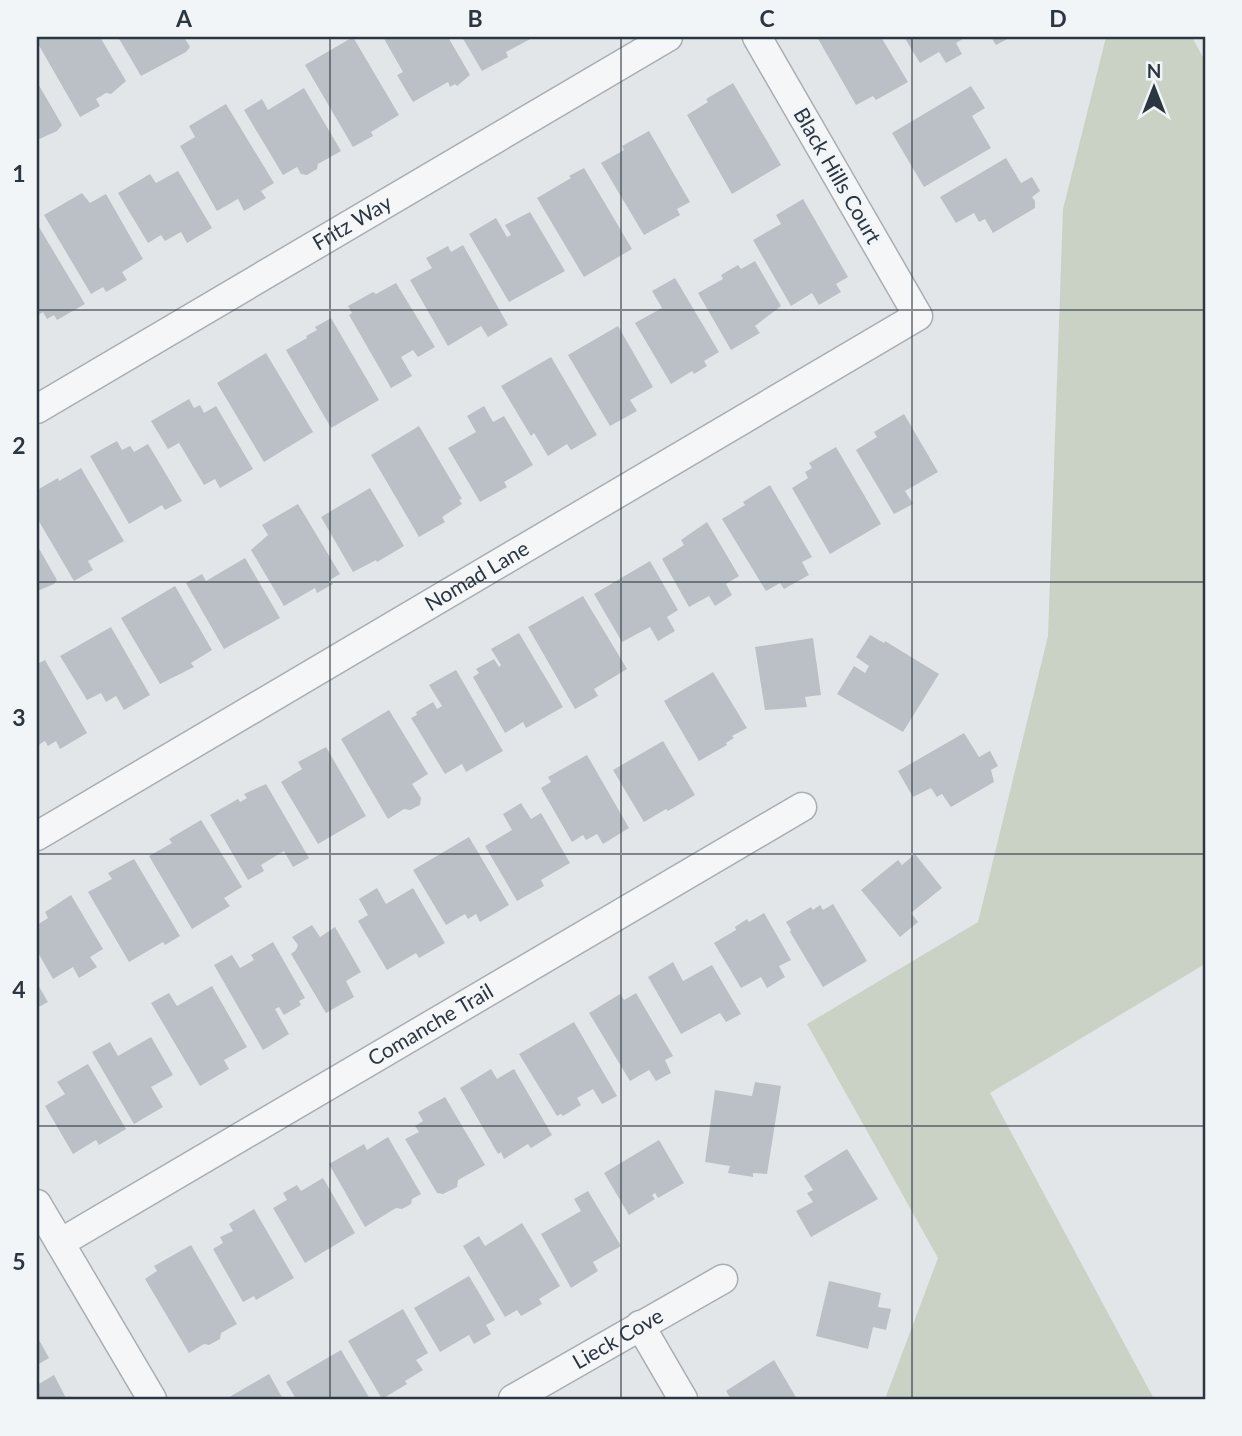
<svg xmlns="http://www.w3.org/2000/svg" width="1242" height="1436" viewBox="0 0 1242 1436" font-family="Lato,sans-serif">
	<rect width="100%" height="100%" fill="#e3e6e9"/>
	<!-- green -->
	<path fill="#cad2c5" d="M1106,37H1192L1205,61V964L990,1093L1154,1399H885L938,1258L807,1024L978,922L1048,636L1063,209Z"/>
	<!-- building -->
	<path fill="#bac0c6" d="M37,37H100L126,81L111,94L106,93L96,99L100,106L80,117L37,42Z
		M118,37H184L190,47L186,52L141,76Z
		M353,37L399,115L371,132L373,136L353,147L305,65Z
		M383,37H448L470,75L457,86L455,84L450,87L448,82L413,102L397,75L403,72Z
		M462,37H534L506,52L508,57L482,71Z
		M817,37H881L908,82L876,100L873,96L856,105Z
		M904,37H966L956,43L962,54L946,63L939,52L920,63Z
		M991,37H1011L996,45Z
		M37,82L62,125L57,131L37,140Z
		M733,83L781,165L732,194L687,115L708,102L706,99Z
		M971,86L985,108L972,116L991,148L924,187L892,133Z
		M304,88L341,151L318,164L317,169L307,175L301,174L297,167L283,175L244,110L262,99L268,110Z
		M226,104L274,183L261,191L266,198L244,211L238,199L217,211L180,146L195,137L189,126Z
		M649,131L690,202L677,209L680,215L644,235L601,163L624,150L622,146Z
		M1006,158L1021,183L1032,177L1040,191L1032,197L1035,201V208L993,233L985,219L979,222L974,213L956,223L940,197Z
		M584,168L632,249L584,277L537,198L571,178L569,176Z
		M178,171L212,228L187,243L181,232L165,241L161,235L148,243L118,193L150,174L156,183Z
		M82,193L90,203L106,194L143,259L122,272L127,280L106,292L103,287L91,294L44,215Z
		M803,199L848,277L836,284L841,292L819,305L812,293L791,306L753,240L781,224L776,215Z
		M530,212L565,271L509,302L469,234L496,218L507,237L511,235L505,225Z
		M39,227L85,304L57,320L54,315L47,319L43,312L37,316V229Z
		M463,245L508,325L488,337L481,326L448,346L410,280L432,268L426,258L448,246L451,252Z
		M755,261L781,306L755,326L760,333L731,350L698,293L723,279L721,275L738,265L741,269Z
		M675,278L719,352L704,361L707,366L694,374L692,371L671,384L635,323L662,308L652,291Z
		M396,283L435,347L418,357L413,350L401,357L412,376L391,388L349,315L352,313L348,306L373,292L376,294Z
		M331,318L379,400L331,428L286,350L307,338L306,336L317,330L315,327Z
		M618,326L653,387L630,400L637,411L610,426L568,355Z
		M266,353L313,432L264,462L217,383Z
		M551,357L597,435L571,450L567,444L548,456L534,433L531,436L501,386Z
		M189,399L194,408L200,405L204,413L216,406L253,469L220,488L215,479L204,485L179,443L168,449L151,421Z
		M484,406L493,422L504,416L533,465L504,482L507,487L480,502L448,448L476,432L467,416Z
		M904,414L938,472L905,491L913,504L894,514L856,450L877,437L874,432Z
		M419,426L462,499L459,500L462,504L442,517L445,522L419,537L371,455Z
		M117,441L122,450L130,446L134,452L148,444L182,501L165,510L162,505L129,524L90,456Z
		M836,447L881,524L830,554L792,488L808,478L805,472L812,468L809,463Z
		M81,468L124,541L88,561L93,570L74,581L37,518V490L58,478L59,481Z
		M770,485L812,557L802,562L809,575L784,589L780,583L766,591L722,519L745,505L743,502Z
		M370,488L404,546L377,562L376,560L353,572L321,517Z
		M298,504L340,574L330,580L333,584L317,593L315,588L284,606L251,550L268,535L262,525Z
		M707,522L739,576L726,584L732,595L715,606L709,596L689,607L662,559L684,545L681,540Z
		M37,545L57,580L54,584L37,591Z
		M245,558L280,618L224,649L186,583L202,574L206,581Z
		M650,561L678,610L667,617L675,631L658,641L650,627L622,642L594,594Z
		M175,586L212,650L191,663L194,667L160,684L121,618Z
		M583,596L627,669L594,689L598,696L575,709L528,627Z
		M111,627L150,695L124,710L116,696L106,702L101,693L87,700L60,656Z
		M519,633L563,707L526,728L523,722L505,733L473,677L479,673L476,669L494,659L499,667L501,665L491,649Z
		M870,635L884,643L885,641L939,674L903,732L837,694L854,666L865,673L869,666L856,657Z
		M813,638L821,695L805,697L807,707L765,710L755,647Z
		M45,660L87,733L60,749L56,741L48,746L45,741L37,746V664Z
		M456,670L503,751L466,772L462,764L445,774L411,718L417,715L416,712L433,702L437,709L442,706L429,685Z
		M713,672L747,728L732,736L734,738L726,743L727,745L699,761L664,701Z
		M389,710L428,774L412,784L421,798L420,805L410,810L404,809L388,819L341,739Z
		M964,733L979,757L990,751L998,766L991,770L994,782L951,807L942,794L937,797L931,788L913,797L898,771Z
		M663,741L695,795L668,811L666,809L644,822L613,770Z
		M326,747L366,816L318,844L281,782L302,769L298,762Z
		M587,755L629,828L603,844L597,834L586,840L583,835L572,842L541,788L551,782L548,777Z
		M266,784L309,858L293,867L284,851L261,865L264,871L248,880L210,815L238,799L240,802L247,798L244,794Z
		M521,803L531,819L541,813L570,863L541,880L544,886L517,901L485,846L512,830L503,814Z
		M201,820L242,887L224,898L230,906L192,929L149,856L172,843L169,839Z
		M469,837L509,905L480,922L476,914L468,919L465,914L446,925L413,870Z
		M915,854L942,888L911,913L918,922L900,937L861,890L898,860L902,865Z
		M134,859L180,936L165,945L163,942L129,962L88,892L112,879L108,873Z
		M377,888L386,904L413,888L445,943L419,958L416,953L387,970L358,921L368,915L359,899Z
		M71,895L103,949L90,957L97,967L79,978L73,967L53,979L37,951V925L48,918L45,912Z
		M833,904L867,961L823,987L790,932L791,930L786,922L811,907L813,910L820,905L823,910Z
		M764,913L791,960L779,966L785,977L767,988L761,977L741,988L714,943L736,930L735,927L747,919L749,922Z
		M312,925L320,937L335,927L361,972L346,981L354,997L326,1013L291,954L296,950L298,945L292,937Z
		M273,942L305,998L299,1001L301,1005L284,1015L279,1007L275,1009L289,1034L263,1050L214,965L232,955L240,968L254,960L251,955Z
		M673,962L683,981L712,965L741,1014L726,1022L720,1013L681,1034L648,977Z
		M37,983L48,1002L37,1008Z
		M212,986L247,1047L224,1060L229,1069L200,1086L151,1003L169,993L177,1006Z
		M636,993L673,1056L665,1060L671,1073L656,1081L649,1070L630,1081L589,1013L620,994L624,1000Z
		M574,1022L617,1096L602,1104L593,1089L577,1098L581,1105L563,1116L561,1114L557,1116L519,1054Z
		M151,1037L173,1075L151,1087L163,1107L134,1124L92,1052L110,1042L118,1056Z
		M88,1064L126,1129L99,1145L96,1140L73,1154L45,1106L65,1094L57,1082Z
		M491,1069L497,1079L514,1069L552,1135L531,1148L528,1144L504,1159L501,1152L498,1154L460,1088Z
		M755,1082L781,1086L767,1174L753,1173V1177L728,1173L730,1166L705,1162L715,1090L752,1096Z
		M445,1097L485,1165L458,1180L457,1187L443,1194L437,1193L405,1139L419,1132L415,1126L423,1121L418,1112Z
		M388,1137L421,1194L412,1199L411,1204L402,1209L396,1208L365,1227L329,1164L364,1144L367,1150Z
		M659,1140L684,1183L658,1198L655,1193L652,1195L655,1199L629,1215L604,1173Z
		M847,1149L878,1199L811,1237L796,1211L813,1202L807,1193L813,1190L804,1176Z
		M323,1178L355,1233L305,1263L273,1208L287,1200L283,1193L297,1185L301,1191Z
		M588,1191L621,1246L593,1262L598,1271L571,1288L541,1234L581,1211L574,1199Z
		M254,1209L294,1278L256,1300L254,1296L243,1302L213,1249L223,1243L220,1237L233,1231L229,1224Z
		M522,1223L560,1286L539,1299L542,1304L521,1316L517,1310L505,1317L463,1246L479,1236L485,1246Z
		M191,1245L237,1324L221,1333L220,1339L209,1345L204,1344L189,1353L145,1279L157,1271L154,1266Z
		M469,1276L495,1320L486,1325L491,1334L474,1344L469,1335L440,1352L414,1308Z
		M829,1281L881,1293L878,1307L891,1309L886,1330L873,1327L868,1349L816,1336Z
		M403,1309L428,1353L416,1360L423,1370L405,1381L407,1384L382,1399L348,1341Z
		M39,1340L49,1358L37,1365V1341Z
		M341,1350L370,1399H296L286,1382Z
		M774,1360L797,1399H731L726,1391Z
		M269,1374L283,1399H226Z
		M54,1375L66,1398L70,1396L72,1399H37V1385Z"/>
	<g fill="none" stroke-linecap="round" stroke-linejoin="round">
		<!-- minor casing -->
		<g stroke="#a8aeb3" stroke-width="31">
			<g id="minor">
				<path id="s1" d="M37,409L668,37"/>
				<path id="s2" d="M37,836L918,316L757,37"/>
				<path d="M37,1204L152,1399"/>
				<path id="s3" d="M60,1243L802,807"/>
				<path d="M640,1325L683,1399"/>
				<path id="s4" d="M513,1399L723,1279"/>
			</g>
		</g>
		<!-- minor -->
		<use href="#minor" stroke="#f5f6f8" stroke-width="28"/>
	</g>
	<!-- grid -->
	<path fill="none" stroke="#2c3640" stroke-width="2" stroke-opacity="0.55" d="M330,37V1399M621,37V1399M912,37V1399M37,310H1205M37,582H1205M37,854H1205M37,1126H1205"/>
	<g text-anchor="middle" stroke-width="7" stroke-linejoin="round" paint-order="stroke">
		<!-- street labels -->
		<g font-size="21" fill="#2c3640" stroke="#f2f5f7">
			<text transform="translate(837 176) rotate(60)" y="7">Black Hills Court</text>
			<text dy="7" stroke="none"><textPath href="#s1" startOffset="366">Fritz Way</textPath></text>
			<text dy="7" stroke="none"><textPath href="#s2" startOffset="511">Nomad Lane</textPath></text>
			<text dy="7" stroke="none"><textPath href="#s3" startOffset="430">Comanche Trail</textPath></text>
			<text dy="7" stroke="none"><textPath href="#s4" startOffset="121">Lieck Cove</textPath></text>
		</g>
	</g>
	<!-- border -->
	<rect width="1242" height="1436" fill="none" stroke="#f2f5f7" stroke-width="77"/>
	<!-- north arrow -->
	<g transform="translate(1154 88)" stroke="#f2f5f7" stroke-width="5" paint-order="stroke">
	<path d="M0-5L12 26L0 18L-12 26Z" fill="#2c3640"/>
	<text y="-10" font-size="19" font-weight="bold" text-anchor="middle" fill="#2c3640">N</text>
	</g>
	<rect x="38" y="38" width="1166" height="1360" fill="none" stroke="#2c3640" stroke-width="2.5"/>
	<g font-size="23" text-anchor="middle" font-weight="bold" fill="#2c3640">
		<text x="184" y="27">A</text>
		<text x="475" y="27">B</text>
		<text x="767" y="27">C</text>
		<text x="1058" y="27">D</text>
		<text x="19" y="182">1</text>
		<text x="19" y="454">2</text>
		<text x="19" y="726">3</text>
		<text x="19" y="998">4</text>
		<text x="19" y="1270">5</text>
	</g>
</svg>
